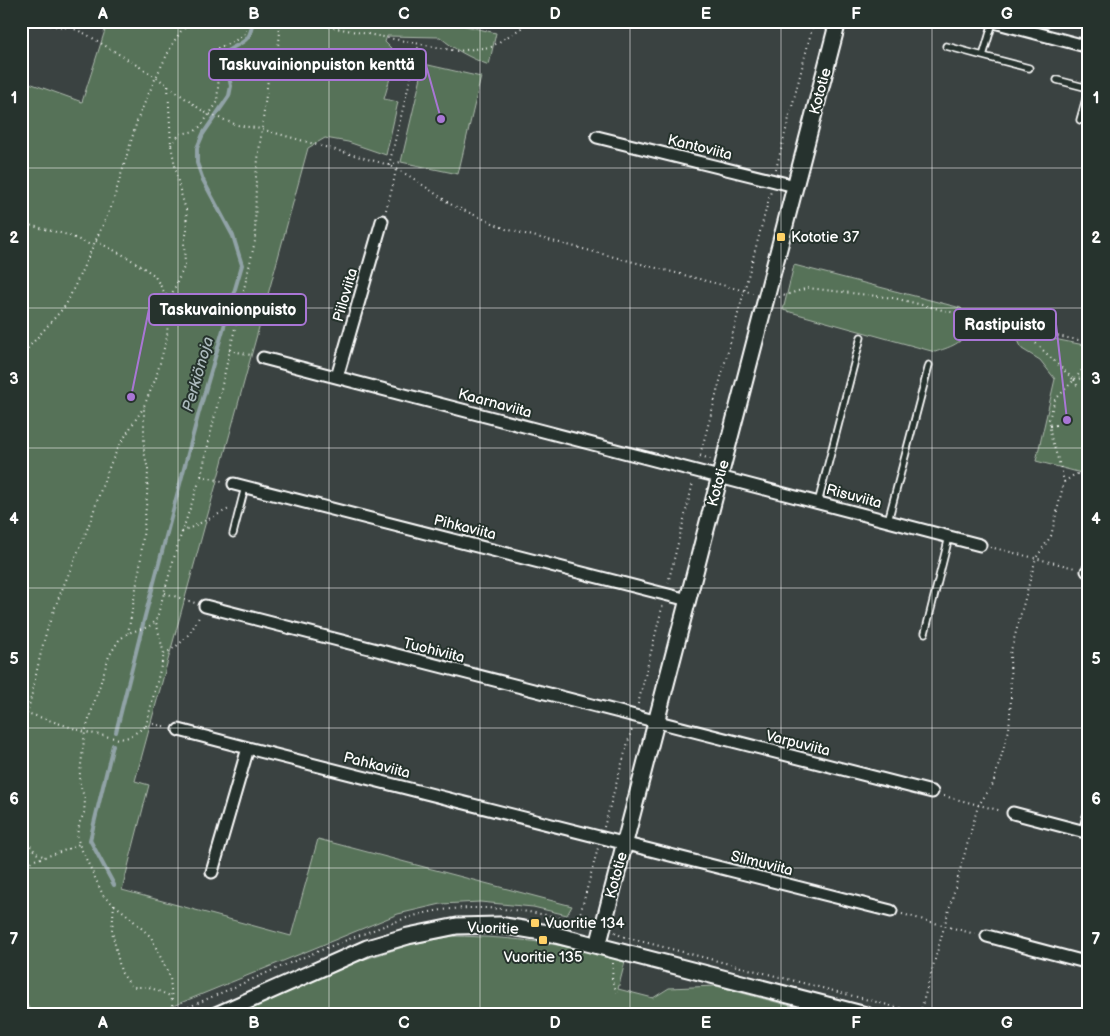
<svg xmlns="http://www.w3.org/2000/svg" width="1110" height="1036" viewBox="0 0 1110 1036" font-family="'Balsamiq Sans',sans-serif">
	<rect width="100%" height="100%" fill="#3a4241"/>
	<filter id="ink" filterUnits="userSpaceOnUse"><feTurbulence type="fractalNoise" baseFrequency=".02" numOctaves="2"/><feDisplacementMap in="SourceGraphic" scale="10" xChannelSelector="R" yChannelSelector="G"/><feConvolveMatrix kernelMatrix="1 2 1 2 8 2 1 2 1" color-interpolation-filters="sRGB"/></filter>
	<g filter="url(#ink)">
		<!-- green -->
		<path fill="#577258" stroke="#abb8ac" d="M108,21H444L496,33L489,65C470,58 455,50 440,37L387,36L385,42L394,51L396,57L384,99L398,102L386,155L348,142L325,138L308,148L135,781L149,785L122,890L291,936L318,839L572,906L567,915L533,907L480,902L441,904L398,914L151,1015H32L21,992V80L82,102Z
			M424,64L481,77L458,174L401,162Z
			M794,265L961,308C963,313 968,321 967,327C967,343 947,348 935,352L783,310Z
			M1019,332L1089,346V475L1036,461L1055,379L1040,360L1022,349L1017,338Z
			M453,936C516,937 565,943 625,962L618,989L653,998L669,988L716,986L825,1015H236L349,964L413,944Z"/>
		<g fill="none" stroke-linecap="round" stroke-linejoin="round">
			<!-- stream -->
			<path stroke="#91a3a7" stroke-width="4" d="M116,732L145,616L199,412L242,265L233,236L203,180L197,163V148L203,134L229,96L231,86L229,77L223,54C237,42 252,45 252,21
				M113,745L90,840L114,885"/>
			<!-- service casing -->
			<g stroke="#fff" stroke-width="9">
				<path id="service" d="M946,46L983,56L993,22
					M983,56L1029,68
					M1057,80L1088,88
					M1089,88L1080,120L1089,122
					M818,503L861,337
					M888,521L929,365
					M233,534L245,487
					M925,633L949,537"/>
			</g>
			<!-- minor casing -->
			<g stroke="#fff" stroke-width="15">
				<path id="minor" d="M990,21L1089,47
					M597,137L795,186
					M263,358L980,545
					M337,377L382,221
					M234,484L688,600
					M1087,571L1089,572
					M205,606L932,792
					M179,730L248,748
					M1013,813L1089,833
					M1085,832L1089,817
					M212,872L248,748L891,911
					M987,936L1089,963"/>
			</g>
			<!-- tertiary casing -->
			<g stroke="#fff" stroke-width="19">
				<path id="tertiary" d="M598,946L838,21
					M216,1015L367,948L408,936L457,926L499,925L548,933L866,1015"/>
			</g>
			<!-- path -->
			<path stroke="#fff" stroke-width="2" stroke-dasharray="1 4" stroke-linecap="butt" d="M36,21L46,25L72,28L86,34L156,77L204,112L237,125L261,129L389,165L411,177L452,205L506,229L753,293
				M299,21L457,51L491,47L523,27L527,21
				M1053,21L1089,29
				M415,62L424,64
				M168,86L171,145L179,187L186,210L187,231L184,243L185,265L169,300
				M171,145L180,134L195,131L201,126L217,103L220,60L218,48L233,42L245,34L248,21
				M389,165L419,44
				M389,165L401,162
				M776,169L814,21
				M386,210L393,185L396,169
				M21,223L68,235L93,246
				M96,241L127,257L154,275L169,300L167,337L156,378L144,406V451L148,470L147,497L140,566L128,633
				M779,297L808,288L894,298L1020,329L1089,342
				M229,350L251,355
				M21,356L66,305L112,205L138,118L156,77L173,43L181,31L189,25L199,21
				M1075,379L1089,361
				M1074,380L1089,376
				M1074,380L1078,387
				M1050,426L1056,425
				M700,456L711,459
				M699,459L771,191
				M1083,462V471
				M201,476L222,481
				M1064,482L1074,475L1089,470
				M182,532L229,509
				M990,547L1075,568
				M668,583L693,483
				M165,593L195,603
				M164,654C182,644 190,635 199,617
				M638,704L663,604
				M21,711L85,732L119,739L129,737L146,726L154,724L167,727
				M146,726L164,654L156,622
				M21,733C32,702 36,669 45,637C56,599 74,564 88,527C96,506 102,484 111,463C120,443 132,425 144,407
				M944,796L1002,811
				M604,827L632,728
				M21,834L36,853L45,857
				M21,865C40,857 60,854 79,844
				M114,904L112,931L121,972L132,987H149L170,996
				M902,914L975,934
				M578,922L598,848
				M615,932L621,936L927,1015
				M613,963L612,981L617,992
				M920,1013L978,806L993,784L1009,730L1011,699L1010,654L1036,558L1051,536L1064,482L1062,472L1051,437L1049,419L1055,400L1074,380L1022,330
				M170,1015C231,989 291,961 352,938C382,927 411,914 442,910C491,904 542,912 589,925
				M173,1015L170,977L151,937L125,913L104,897L79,844L77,834L80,822L84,813L85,800L79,781L85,732L109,656L119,640L128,633L148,627L156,621L178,544L201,476L255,241L256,176L269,71L279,42L280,32L278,21"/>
			<!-- service -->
			<use href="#service" stroke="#26332d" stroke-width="5.5"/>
			<!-- minor -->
			<use href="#minor" stroke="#26332d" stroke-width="11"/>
			<!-- tertiary -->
			<use href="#tertiary" stroke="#26332d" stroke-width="15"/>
		</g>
	</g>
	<!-- grid -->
	<path fill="none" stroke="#fff" stroke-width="1" stroke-opacity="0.55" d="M178,21V1015M329,21V1015M480,21V1015M630,21V1015M781,21V1015M932,21V1015M21,168H1089M21,308H1089M21,448H1089M21,588H1089M21,728H1089M21,868H1089"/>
	<!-- markers -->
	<g fill="#ffd166" stroke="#26332d" stroke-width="2">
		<rect x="776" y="232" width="10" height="10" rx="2.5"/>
		<rect x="530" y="918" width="10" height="10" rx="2.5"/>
		<rect x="538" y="935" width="10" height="10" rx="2.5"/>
	</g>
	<g text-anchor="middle" stroke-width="4" stroke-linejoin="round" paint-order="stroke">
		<!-- street labels -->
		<g font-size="15" fill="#fff" stroke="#26332d">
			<text transform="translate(820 91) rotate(-75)" y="5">Kototie</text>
			<text transform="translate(700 147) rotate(14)" y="5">Kantoviita</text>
			<text transform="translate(345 295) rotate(-74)" y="5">Piiloviita</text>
			<text transform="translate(495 403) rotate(15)" y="5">Kaarnaviita</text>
			<text transform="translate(718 483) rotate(-75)" y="5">Kototie</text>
			<text transform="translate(854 496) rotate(15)" y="5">Risuviita</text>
			<text transform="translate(465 527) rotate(14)" y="5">Pihkaviita</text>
			<text transform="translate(434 650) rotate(14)" y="5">Tuohiviita</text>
			<text transform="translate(798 743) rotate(14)" y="5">Varpuviita</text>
			<text transform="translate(377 765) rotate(14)" y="5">Pahkaviita</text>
			<text transform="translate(762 863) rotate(14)" y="5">Silmuviita</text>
			<text transform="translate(616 875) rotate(-75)" y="5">Kototie</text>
			<text transform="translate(493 928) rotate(2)" y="5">Vuoritie</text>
		</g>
		<!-- poi labels -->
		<g font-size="15" fill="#fff" stroke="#26332d" text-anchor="start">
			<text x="791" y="242">Kototie 37</text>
			<text x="545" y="928">Vuoritie 134</text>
			<text x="543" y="962" text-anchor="middle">Vuoritie 135</text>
		</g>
		<!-- water labels -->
		<g font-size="16" font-style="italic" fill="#acbabd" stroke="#26332d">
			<text transform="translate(197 374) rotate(-74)" y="6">Perkiönoja</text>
		</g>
	</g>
	<!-- callouts -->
	<path fill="none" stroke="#a976d5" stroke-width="2" d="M441 119L426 65M131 397L149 309M1067 420L1056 324"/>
	<g fill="#a976d5" stroke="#26332d" stroke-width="2">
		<circle cx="441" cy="119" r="5"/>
		<circle cx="131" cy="397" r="5"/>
		<circle cx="1067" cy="420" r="5"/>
	</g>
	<g fill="#26332d" stroke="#a976d5" stroke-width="2">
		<rect x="209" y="49" width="217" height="31" rx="5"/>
		<rect x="149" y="294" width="157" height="31" rx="5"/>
		<rect x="954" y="309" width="102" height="31" rx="5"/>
	</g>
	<g font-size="16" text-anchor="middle" font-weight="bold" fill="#fff">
		<text x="317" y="70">Taskuvainionpuiston kenttä</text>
		<text x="228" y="315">Taskuvainionpuisto</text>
		<text x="1005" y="330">Rastipuisto</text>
	</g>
	<!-- margin -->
	<rect width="1110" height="1036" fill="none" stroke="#26332d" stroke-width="55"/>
	<rect x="28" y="28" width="1054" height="980" fill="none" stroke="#fff" stroke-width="2"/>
	<g font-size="16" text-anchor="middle" font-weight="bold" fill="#fff">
		<text x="103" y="19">A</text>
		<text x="254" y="19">B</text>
		<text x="404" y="19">C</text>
		<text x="555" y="19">D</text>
		<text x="706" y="19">E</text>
		<text x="856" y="19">F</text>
		<text x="1007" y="19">G</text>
		<text x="14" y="103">1</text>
		<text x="1096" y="103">1</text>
		<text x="14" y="243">2</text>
		<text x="1096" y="243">2</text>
		<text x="14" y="384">3</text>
		<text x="1096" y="384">3</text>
		<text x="14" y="524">4</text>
		<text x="1096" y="524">4</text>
		<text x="14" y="664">5</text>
		<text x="1096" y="664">5</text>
		<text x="14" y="804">6</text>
		<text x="1096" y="804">6</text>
		<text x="14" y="944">7</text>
		<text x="1096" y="944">7</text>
		<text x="103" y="1028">A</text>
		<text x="254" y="1028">B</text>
		<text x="404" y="1028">C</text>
		<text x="555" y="1028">D</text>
		<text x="706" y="1028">E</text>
		<text x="856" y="1028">F</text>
		<text x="1007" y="1028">G</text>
	</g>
</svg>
